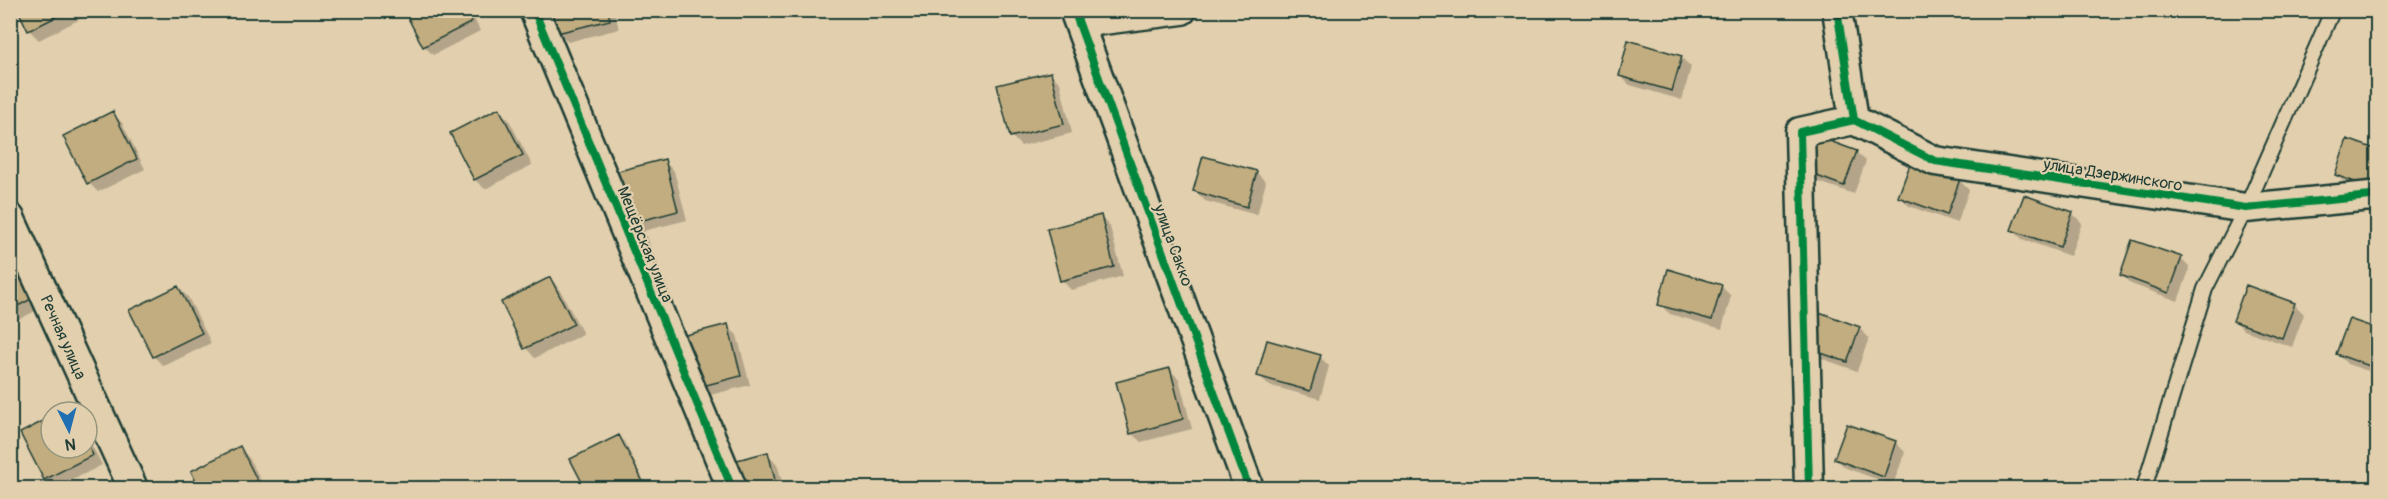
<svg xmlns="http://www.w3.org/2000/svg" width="2388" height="499" viewBox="0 0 2388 499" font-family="Pangolin,sans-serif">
	<rect width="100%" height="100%" fill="#e1cfad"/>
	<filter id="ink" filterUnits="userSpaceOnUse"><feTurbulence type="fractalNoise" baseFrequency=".0167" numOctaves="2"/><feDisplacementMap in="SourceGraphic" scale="12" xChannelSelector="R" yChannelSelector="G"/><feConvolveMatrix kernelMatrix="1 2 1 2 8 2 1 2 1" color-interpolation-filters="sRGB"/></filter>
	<g filter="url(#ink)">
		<!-- shadow -->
		<path fill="#0003" d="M19,10H83L86,16L39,40L30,31Z
			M406,10H470L480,31L433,55L424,46Z
			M552,10H614L619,29L568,42L558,32Z
			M1681,57L1691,67L1682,100L1630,85L1620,76Z
			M1050,73L1060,83L1072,133L1021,146L1011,136Z
			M499,110L509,120L532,165L485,189L475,180L452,134Z
			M113,113L122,123L145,169L98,192L89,183Z
			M1856,152L1866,161L1854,194L1807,178Z
			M2378,152V195L2346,184L2336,175Z
			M664,161L674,171L687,220L635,233L613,174Z
			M1256,172L1266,182L1257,215L1205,201L1195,191Z
			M1959,180L1969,190L1957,223L1909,206L1900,197Z
			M2025,197L2072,213L2082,223L2070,256L2022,239L2013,230Z
			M1101,217L1110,227L1123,276L1071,290L1062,280Z
			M10,252L47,305L10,324Z
			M2181,259L2190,268L2178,301L2131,284L2121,275Z
			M550,278L559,288L583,334L535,358L526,348Z
			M1721,286L1731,296L1722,329L1670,314L1660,305Z
			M178,287L188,297L211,343L164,366L154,357L131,311Z
			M2294,304L2304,314L2292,347L2244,330L2235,321Z
			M727,326L737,335L750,385L698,398Z
			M1859,328L1869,338L1857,371L1809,354Z
			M2378,331V374L2347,364L2338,354Z
			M1320,357L1329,366L1320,399L1268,385L1259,375Z
			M1170,370L1179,379L1192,429L1141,442L1131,433Z
			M51,419V448H87V436L102,465L56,488L45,479L22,434Z
			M1848,426L1896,443L1905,452L1893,485L1846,468L1836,459Z
			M619,436L624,441L647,487L587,488L572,460Z
			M240,448L249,458L265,488H201L193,472Z
			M768,454L777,464L784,488H722Z"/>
		<!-- building -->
		<path fill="#c2ad80" stroke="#1f3d34" stroke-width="1.5" d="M18,10H70L28,31Z
			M404,10H466L472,22L423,47Z
			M551,10H608L610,20L557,33Z
			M1628,40L1682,56L1672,91L1619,76Z
			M1051,72L1064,124L1010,137L997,85Z
			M499,108L523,155L474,180L450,133Z
			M113,111L137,159L87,184L63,136Z
			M1808,133L1857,151L1844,186L1795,168Z
			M2347,139L2378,150V190L2335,175Z
			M1203,156L1257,171L1247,207L1193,191Z
			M665,159L678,211L624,225L611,173Z
			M1911,162L1960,179L1947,215L1898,197Z
			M2024,195L2073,212L2060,247L2011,230Z
			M1101,215L1114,267L1060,281L1047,229Z
			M2132,240L2182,257L2169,293L2120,275Z
			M10,250L39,295L10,310Z
			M1668,269L1722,285L1712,320L1658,305Z
			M550,277L574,324L524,349L501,302Z
			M2246,285L2295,303L2282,338L2233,321Z
			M178,286L202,333L153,357L129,310Z
			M1811,309L1860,327L1847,362L1798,345Z
			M2349,319L2378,329V369L2336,354Z
			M728,324L741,376L687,390L674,338Z
			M1267,340L1321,355L1310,391L1257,376Z
			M1170,368L1183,419L1130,434L1116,382Z
			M51,417V448H87V443L93,455L44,480L20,433Z
			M1847,424L1896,441L1884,477L1834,459Z
			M619,435L643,482L630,488H585L570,459Z
			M240,446L261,488H199L191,471Z
			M768,452L777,488H720L714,466Z"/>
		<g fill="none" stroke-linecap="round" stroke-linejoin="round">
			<!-- lane casing -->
			<g stroke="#1f3d34" stroke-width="18">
				<path id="lane" d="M2144,488L2205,289L2246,208L2331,14L2330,10"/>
			</g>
			<!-- street casing -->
			<g stroke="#1f3d34" stroke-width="33">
				<path id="street" d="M534,10L732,488
					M1074,10L1249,488
					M1837,10L1854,120L1935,161L2246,208L2371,196L2378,199
					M1079,23L1182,10
					M10,218L133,488
					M1809,488L1800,132L1854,120"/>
			</g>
			<!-- lane -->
			<use href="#lane" stroke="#e1cfad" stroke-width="14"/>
			<!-- street -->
			<use href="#street" stroke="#e1cfad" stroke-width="28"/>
			<!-- cycleway casing -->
			<g stroke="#e1cfad" stroke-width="11">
				<path id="cycleway" d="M534,10L732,488
					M1074,10L1249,488
					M1837,10L1854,120L1935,161L2246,208L2371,196L2378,199
					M1809,488L1800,132L1854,120"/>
			</g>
			<!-- cycleway -->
			<use href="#cycleway" stroke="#00873e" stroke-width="8"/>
		</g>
	</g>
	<g text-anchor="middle" stroke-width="4.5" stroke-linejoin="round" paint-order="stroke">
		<!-- street labels -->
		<g font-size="16" fill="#1f3d34" stroke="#e1cfad">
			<text transform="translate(2113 174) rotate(9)" y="6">улица Дзержинского</text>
			<text transform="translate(646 244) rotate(68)" y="6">Мещёрская улица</text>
			<text transform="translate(1174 245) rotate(70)" y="6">улица Сакко</text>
			<text transform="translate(64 337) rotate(66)" y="6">Речная улица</text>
		</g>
	</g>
	<!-- margin -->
	<rect width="2388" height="499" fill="none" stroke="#e1cfad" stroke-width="36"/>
	<rect x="18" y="18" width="2352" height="463" fill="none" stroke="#1f3d34" stroke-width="2" filter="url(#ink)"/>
	<!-- north arrow -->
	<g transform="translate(69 430) rotate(174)"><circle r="28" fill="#e1cfad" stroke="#93957d" stroke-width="1.5"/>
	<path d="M0-4.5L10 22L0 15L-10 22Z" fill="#1f6fb2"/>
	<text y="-9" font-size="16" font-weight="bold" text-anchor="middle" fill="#1f3d34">N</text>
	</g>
</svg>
